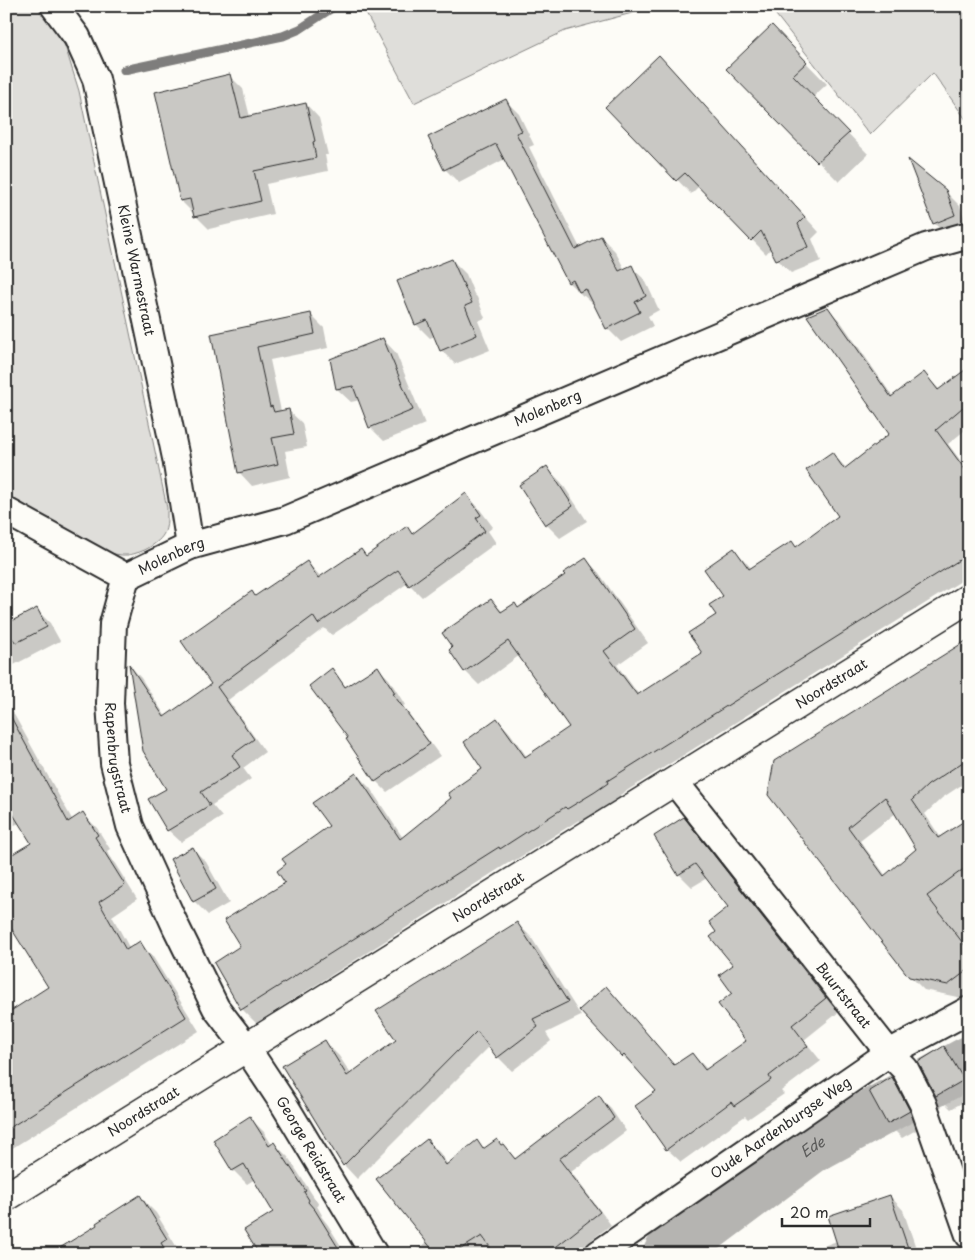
<svg xmlns="http://www.w3.org/2000/svg" width="975" height="1260" viewBox="0 0 975 1260" font-family="'Playpen Sans',sans-serif">
	<rect width="100%" height="100%" fill="#fdfcf7"/>
	<filter id="ink" filterUnits="userSpaceOnUse"><feTurbulence type="fractalNoise" baseFrequency=".02" numOctaves="2"/><feDisplacementMap in="SourceGraphic" scale="10" xChannelSelector="R" yChannelSelector="G"/><feConvolveMatrix kernelMatrix="1 2 1 2 8 2 1 2 1" color-interpolation-filters="sRGB"/></filter>
	<g filter="url(#ink)">
		<!-- green -->
		<path fill="#dfdeda" stroke="#858482" d="M6,6H40L65,46L79,91L167,508C167,528 168,535 150,547C144,551 135,554 128,555C97,558 34,515 6,499Z
			M362,6H658L565,31L414,103Z
			M769,6H969V124L933,73L870,135Z"/>
		<!-- shadow -->
		<path fill="#0003" fill-rule="evenodd" d="M792,48L827,84L813,97L868,154L839,182L728,69Z
			M672,71L819,232L812,239L821,261L791,273L777,259L771,248L766,254L699,186L691,194L607,107Z
			M230,76L243,89L250,117L306,104L319,118L328,155H325L328,171L266,184L273,214L209,229L181,201Z
			M506,101L519,114L534,145L529,147L580,248L601,237L615,251L625,270L631,267L645,280L659,310L648,316L653,326L621,342L607,328L595,305H594L584,296H583L569,283L505,159L459,183L445,169Z
			M945,191L960,206L969,230L948,237L934,223Z
			M452,260L466,274L474,294L477,297L485,318L478,321L490,350L455,364L441,350L435,336L430,338L416,324Z
			M828,309L841,322L893,397L924,374L940,390L969,369V427L948,444L969,472V576L620,795L621,797L608,805L581,822L579,820L514,861L513,860L256,1023L242,1009V946L331,826L356,774L370,788L403,838L453,798L484,770L497,719L510,733L527,757L571,727L520,655L479,685L465,671L451,650L491,600L503,612L515,605L519,609L567,576L586,559L599,573L648,643L617,665L639,695L704,653L725,596L734,549L752,569L792,542L797,548L839,516L832,453L847,469L891,434Z
			M310,314L324,328L328,348L270,360L281,411L288,410L302,423L307,447L285,451L290,477L252,486L239,472L212,335Z
			M383,339L396,353L425,424L384,441L370,427L360,400L351,402L337,389Z
			M547,468L561,482L587,521L560,538L546,524L521,485Z
			M466,494L478,507L493,527L488,531L496,543L422,597L408,583L332,635L324,628L228,700L265,752L243,768L251,779L212,805L222,817L181,842L168,830L150,800L167,789L131,667L141,678L166,717L212,684L256,597L307,562L321,577L361,551L367,557L407,528L413,534Z
			M36,609L50,623L60,641L6,669V625Z
			M378,668L389,679L405,705L403,706L440,756L387,792L376,781L348,740L350,739L331,670L347,688Z
			M6,700L73,821L83,814L97,828L110,849L107,851L137,899L112,916L130,949L140,943L153,957L199,1031L6,1152V999L15,1010L50,987L32,844L20,823L6,828Z
			M969,732V780L942,798L925,814L941,838L969,825V993L962,998L924,990L910,976L769,795ZM896,813L918,849L886,876L860,841Z
			M684,819L697,833L839,1012L804,1040L821,1061L781,1091L784,1094L748,1119L745,1116L681,1162L667,1149L658,1091L638,1069L637,1070L623,1056L606,988L675,1066L692,1054L708,1070L748,1042L734,994L735,965L718,932L729,907L707,878L692,887L679,874Z
			M192,848L206,862L229,903L208,915L194,901Z
			M517,923L531,937L581,1016L546,1033L551,1041L512,1071L498,1057L490,1046L357,1179L344,1165L325,1042L339,1056L351,1074L398,1040Z
			M944,1048L958,1062L967,1076L940,1092V1095L968,1079L969,1080V1099L951,1109L937,1095Z
			M892,1079L906,1093L923,1126L902,1138L888,1124L870,1092Z
			M599,1097L611,1109L626,1131L571,1172L611,1225L573,1254H409L428,1242L427,1140L440,1153L448,1165L476,1142L484,1149L496,1140L516,1159Z
			M250,1118L264,1132L272,1145L274,1143L288,1157L319,1205L317,1206L322,1215L321,1216L328,1225L346,1254H261L275,1212L255,1179L247,1184L233,1170Z
			M890,1196L903,1210L918,1254H801L837,1241Z
			M140,1197L156,1213L181,1254H54Z"/>
		<g fill="none" stroke-linecap="round" stroke-linejoin="round">
			<!-- stream -->
			<path stroke="#7e7d7b" stroke-width="9" d="M124,70L283,36L300,29L335,6"/>
			<!-- river -->
			<path stroke="#b5b4b1" stroke-width="52" id="s1" d="M669,1254L809,1149L969,1062"/>
		</g>
		<!-- building -->
		<path fill="#c9c8c4" stroke="#2b2b2b" fill-rule="evenodd" d="M772,25L807,62L793,75L849,133L817,162L726,69Z
			M659,55L805,217L798,224L808,247L776,260L761,231L751,241L685,173L676,181L605,107Z
			M230,74L241,118L306,103L315,141L313,142L316,158L254,171L261,201L194,217L190,199L180,201L155,92Z
			M506,99L522,131L516,133L575,249L601,236L619,271L632,265L646,296L635,302L640,312L606,329L586,289L579,292L573,280L568,283L496,144L444,170L428,137Z
			M908,159L946,190L955,215L933,224Z
			M452,259L472,303L465,306L477,335L440,351L427,320L415,325L397,281Z
			M828,307L891,397L924,372L938,390L969,367V402L936,430L969,475V554L607,781L608,783L595,792L567,809L565,807L500,849L499,847L241,1010L214,963L240,946L224,920L285,883L277,871L286,864L282,859L329,826L312,803L356,773L400,839L451,798L448,793L482,769L464,742L497,718L525,757L569,727L508,641L464,672L449,650L452,647L442,633L491,599L501,612L515,603L518,608L565,575L563,573L586,558L635,629L604,651L637,695L702,653L688,633L716,615L709,605L723,596L704,569L734,548L749,569L792,541L796,547L838,516L806,470L832,452L844,469L889,434L807,316Z
			M311,313L315,334L257,347L270,407L272,406L274,412L289,409L294,434L272,438L278,464L238,473L211,334Z
			M383,338L413,410L369,428L353,386L336,389L330,359Z
			M547,466L573,506L545,525L519,485Z
			M466,493L481,515L476,518L485,531L409,586L398,570L318,624L313,616L217,687L254,739L232,755L240,767L201,792L210,805L167,831L148,799L166,789L143,751L129,664L164,717L211,684L181,641L252,591L255,596L307,561L318,578L361,549L366,556L407,526L412,534Z
			M37,608L47,627L16,643L6,630V624Z
			M969,639V758L928,785L912,800L938,838L969,818V865L927,896L969,951V969L948,985L909,977L768,795L774,761ZM885,797L916,849L884,876L848,827Z
			M378,666L395,693L393,694L430,744L375,782L346,739L348,738L309,686L332,668L345,687Z
			M6,708L68,822L83,812L98,835L95,837L125,885L99,902L126,950L140,941L186,1017L6,1130V1014L48,987L6,920V858L31,843L6,803Z
			M684,817L826,998L792,1025L808,1046L769,1076L771,1080L734,1106L731,1102L666,1150L635,1106L656,1091L624,1055L622,1057L579,1010L606,986L674,1065L692,1053L705,1070L746,1041L718,1004L732,993L719,975L733,965L710,937L716,932L709,922L728,907L695,864L678,875L654,836Z
			M193,847L216,889L193,902L170,859Z
			M517,922L568,1002L533,1019L538,1027L497,1058L477,1031L343,1166L282,1066L325,1040L347,1076L396,1040L376,1011Z
			M944,1046L964,1080L936,1096L918,1062Z
			M892,1077L910,1111L887,1124L869,1091Z
			M599,1095L614,1118L559,1159L600,1212L547,1254H495L482,1236L453,1254H436L376,1179L427,1139L446,1165L477,1140L483,1149L497,1139L501,1145L503,1144L515,1159Z
			M250,1116L269,1146L274,1142L306,1191L304,1192L309,1200L308,1202L315,1210L342,1254H259L244,1230L273,1212L244,1164L232,1171L213,1140Z
			M140,1195L167,1239L161,1243L168,1254H50L97,1225L96,1223Z
			M890,1195L910,1254H840L828,1216Z"/>
		<g fill="none" stroke-linecap="round" stroke-linejoin="round">
			<!-- street casing -->
			<g stroke="#2b2b2b" stroke-width="30">
				<g id="street">
					<path id="s2" d="M54,6L77,37L96,79L176,458L190,546"/>
					<path id="s3" d="M6,511L126,577L113,624L110,703L114,763L130,826L176,927L216,1008L246,1047L285,1106L374,1254"/>
					<path id="s4" d="M126,577L190,546L285,520L926,247L969,235"/>
					<path id="s5" d="M675,782L889,1053L905,1069L923,1104L969,1235"/>
					<path id="s6" d="M598,1254L889,1053L969,1010"/>
				</g>
			</g>
			<!-- secondary casing -->
			<g stroke="#2b2b2b" stroke-width="31">
				<g id="secondary">
					<path id="s7" d="M6,1197L969,598"/>
				</g>
			</g>
			<!-- street -->
			<use href="#street" stroke="#fdfcf7" stroke-width="26"/>
			<!-- secondary -->
			<use href="#secondary" stroke="#fdfcf7" stroke-width="28"/>
		</g>
	</g>
	<g text-anchor="middle" stroke-width="5" stroke-linejoin="round" paint-order="stroke">
		<!-- street labels -->
		<g font-size="14" fill="#2b2b2b" stroke="#fdfcf7">
			<text dy="5" stroke="none"><textPath href="#s2" startOffset="280">Kleine Warmestraat</textPath></text>
			<text dy="5" stroke="none"><textPath href="#s4" startOffset="455">Molenberg</textPath></text>
			<text dy="5" stroke="none"><textPath href="#s4" startOffset="50">Molenberg</textPath></text>
			<text dy="5" stroke="none"><textPath href="#s7" startOffset="972">Noordstraat</textPath></text>
			<text dy="5" stroke="none"><textPath href="#s3" startOffset="320">Rapenbrugstraat</textPath></text>
			<text dy="5" stroke="none"><textPath href="#s7" startOffset="568">Noordstraat</textPath></text>
			<text dy="5" stroke="none"><textPath href="#s5" startOffset="272">Buurtstraat</textPath></text>
			<text dy="5" stroke="none"><textPath href="#s7" startOffset="162">Noordstraat</textPath></text>
			<text dy="5" stroke="none"><textPath href="#s6" startOffset="222">Oude Aardenburgse Weg</textPath></text>
			<text dy="5" stroke="none"><textPath href="#s3" startOffset="762">George Reidstraat</textPath></text>
		</g>
		<!-- water labels -->
		<g font-size="15" font-style="italic" fill="#5b5b5a" stroke="#fdfcf7">
			<text dy="5" stroke="none"><textPath href="#s1" startOffset="179">Ede</textPath></text>
		</g>
	</g>
	<!-- margin -->
	<rect width="975" height="1260" fill="none" stroke="#fdfcf7" stroke-width="25"/>
	<rect x="12" y="12" width="950" height="1235" fill="none" stroke="#2b2b2b" stroke-width="2" filter="url(#ink)"/>
	<!-- scale -->
	<path d="M782 1218v8h88v-8" fill="none" stroke="#2b2b2b" stroke-width="2.5"/>
	<text x="790" y="1218" font-size="15" fill="#2b2b2b" stroke="#fdfcf7" stroke-width="4" paint-order="stroke">20 m</text>
</svg>
